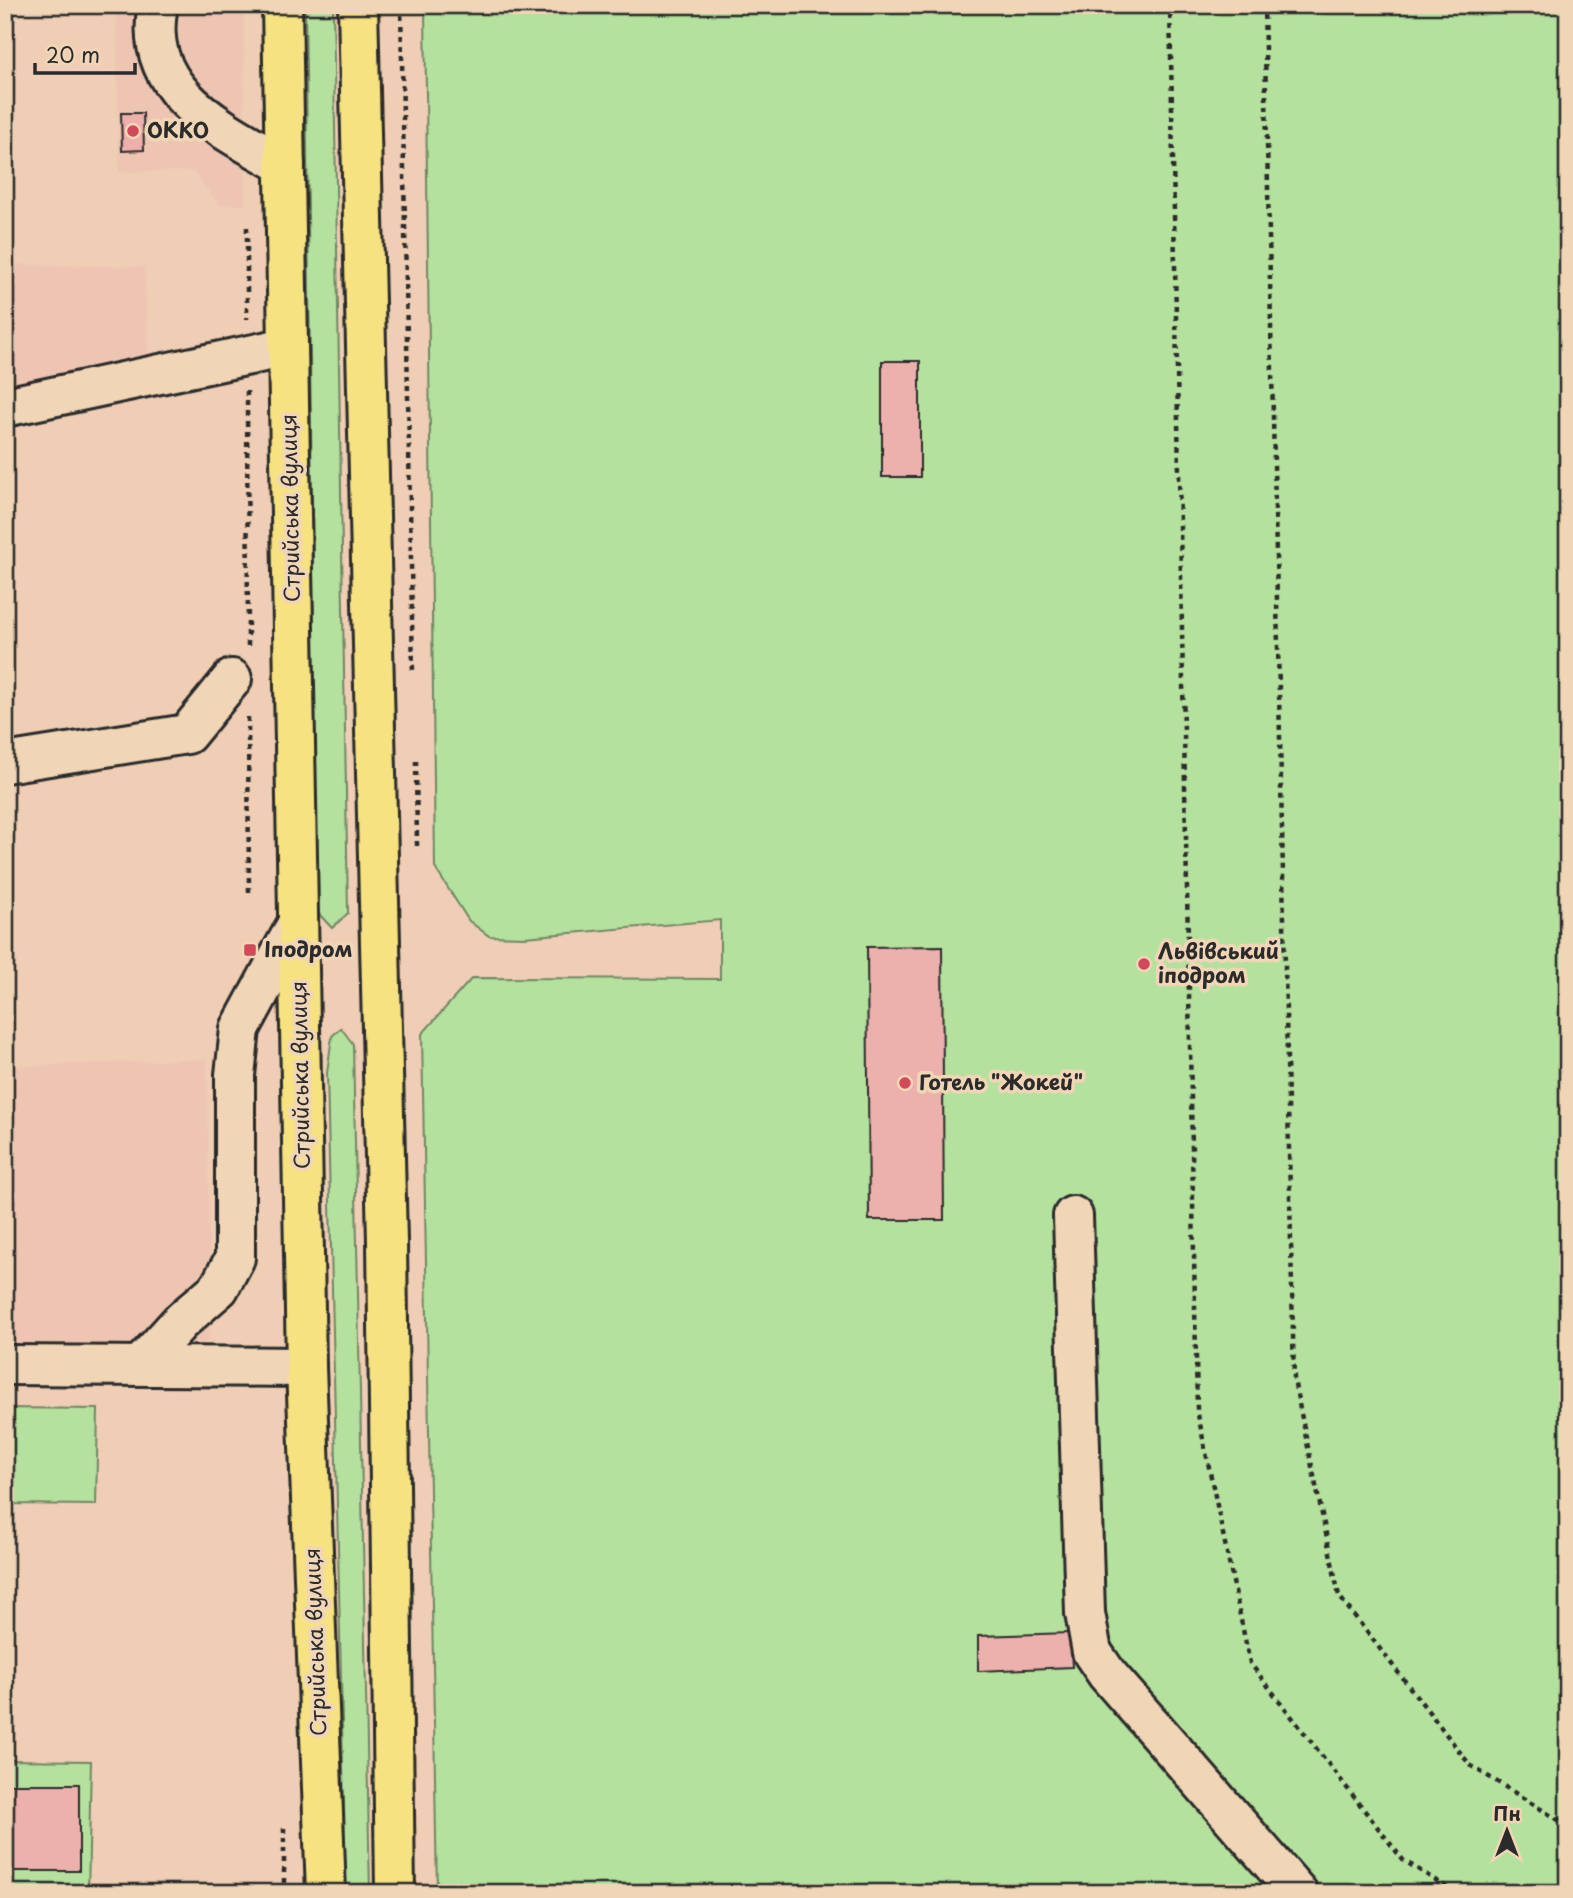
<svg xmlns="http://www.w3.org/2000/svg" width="1573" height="1898" viewBox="0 0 1573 1898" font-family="'Playpen Sans',sans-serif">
	<rect width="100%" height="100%" fill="#efceb5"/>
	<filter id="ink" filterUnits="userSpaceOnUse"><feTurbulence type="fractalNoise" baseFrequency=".0143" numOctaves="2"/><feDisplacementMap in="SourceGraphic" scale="14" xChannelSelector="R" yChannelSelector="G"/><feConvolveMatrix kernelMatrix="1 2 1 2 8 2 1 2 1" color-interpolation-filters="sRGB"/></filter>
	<g filter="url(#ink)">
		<!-- built -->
		<path fill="#eec5b3" d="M116,5H244L245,205H219L193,171L119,172Z
			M5,264L144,267L149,363L8,394L5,521Z
			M207,1059L210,1338L193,1355L5,1351V1067Z"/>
		<!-- green -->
		<path fill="#b5e19e" stroke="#708664" stroke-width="2" d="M305,5H333L348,913L332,928L318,913Z
			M425,5H1568V1893H437L422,1034L472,978L720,979V920L524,937L489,936L469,921L435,868Z
			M341,1028L353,1044L370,1893H346L327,1073L332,1036Z
			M5,1408L98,1409L96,1505L5,1504Z
			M5,1760L91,1761L88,1893H5Z"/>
		<!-- building -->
		<path fill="#ecb0ad" stroke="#2b2b2b" stroke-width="2" d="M121,113H143L144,150L122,151Z
			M882,361H920V477H882Z
			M942,946L944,1220H869L867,947Z
			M1070,1633L1072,1667L978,1671V1636Z
			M5,1784H79V1871H5Z"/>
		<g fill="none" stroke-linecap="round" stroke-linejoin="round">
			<!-- minor casing -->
			<g stroke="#2b2b2b" stroke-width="44">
				<path id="minor" d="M158,5C140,93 223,129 285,165
					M5,407L287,347
					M5,763L187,734L232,679
					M1073,1216L1085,1613L1092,1652L1107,1674L1298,1893
					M5,1365L306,1367
					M140,1366L180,1322L219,1288L235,1258V1075L240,1029L298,922"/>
			</g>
			<!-- major casing -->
			<g stroke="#2b2b2b" stroke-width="44">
				<path id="major" d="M282,5L306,1367L326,1893
					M358,5L387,1242L395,1893"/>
			</g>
			<!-- path -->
			<path stroke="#2b2b2b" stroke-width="4.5" stroke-dasharray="5 5" stroke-linecap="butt" d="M401,5L413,674
				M1170,5L1197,1410L1250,1663L1403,1860L1456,1893
				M1264,5L1294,1380L1339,1596L1470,1765L1568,1826
				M247,227V319
				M247,391L248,648
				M248,717L249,895
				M416,761L417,846
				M284,1893V1827"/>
			<!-- minor -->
			<use href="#minor" stroke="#f0d6b7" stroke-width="38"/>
			<!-- major -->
			<use href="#major" stroke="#f6e281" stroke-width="38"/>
		</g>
	</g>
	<!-- markers -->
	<g fill="#d1495b" stroke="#f0d6b7" stroke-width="2.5">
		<circle cx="133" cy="131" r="7"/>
		<rect x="243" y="943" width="14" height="14" rx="3.5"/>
		<circle cx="1144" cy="964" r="7"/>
		<circle cx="905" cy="1083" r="7"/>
	</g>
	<g text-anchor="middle" stroke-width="7" stroke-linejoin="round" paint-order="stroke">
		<!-- poi labels -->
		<g font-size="21" font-weight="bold" fill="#2b2b2b" stroke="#f0d6b7" text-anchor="start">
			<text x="147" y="138">ОККО</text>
			<text x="264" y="957">Іподром</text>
			<text x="1158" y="959">Львівський<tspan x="1158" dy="24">іподром</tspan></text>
			<text x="919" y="1090">Готель "Жокей"</text>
		</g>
		<!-- street labels -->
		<g font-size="21" fill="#2b2b2b" stroke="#f0d6b7">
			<text transform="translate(291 508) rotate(-91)" y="7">Стрийська вулиця</text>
			<text transform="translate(301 1075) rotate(-91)" y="7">Стрийська вулиця</text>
			<text transform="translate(316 1642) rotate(-92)" y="7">Стрийська вулиця</text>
		</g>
	</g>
	<!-- margin -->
	<rect width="1573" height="1898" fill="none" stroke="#f0d6b7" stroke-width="28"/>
	<rect x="14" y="14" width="1545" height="1870" fill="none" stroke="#2b2b2b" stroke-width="2.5" filter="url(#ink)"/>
	<!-- north arrow -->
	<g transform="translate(1507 1831)" stroke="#f0d6b7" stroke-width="5" paint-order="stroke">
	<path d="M0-5L12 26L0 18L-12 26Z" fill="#2b2b2b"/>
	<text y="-10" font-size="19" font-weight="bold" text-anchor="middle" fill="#2b2b2b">Пн</text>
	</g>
	<!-- scale -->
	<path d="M35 63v10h100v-10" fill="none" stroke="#2b2b2b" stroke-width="3.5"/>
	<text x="46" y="63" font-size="21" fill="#2b2b2b" stroke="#f0d6b7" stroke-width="5" paint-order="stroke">20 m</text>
</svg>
